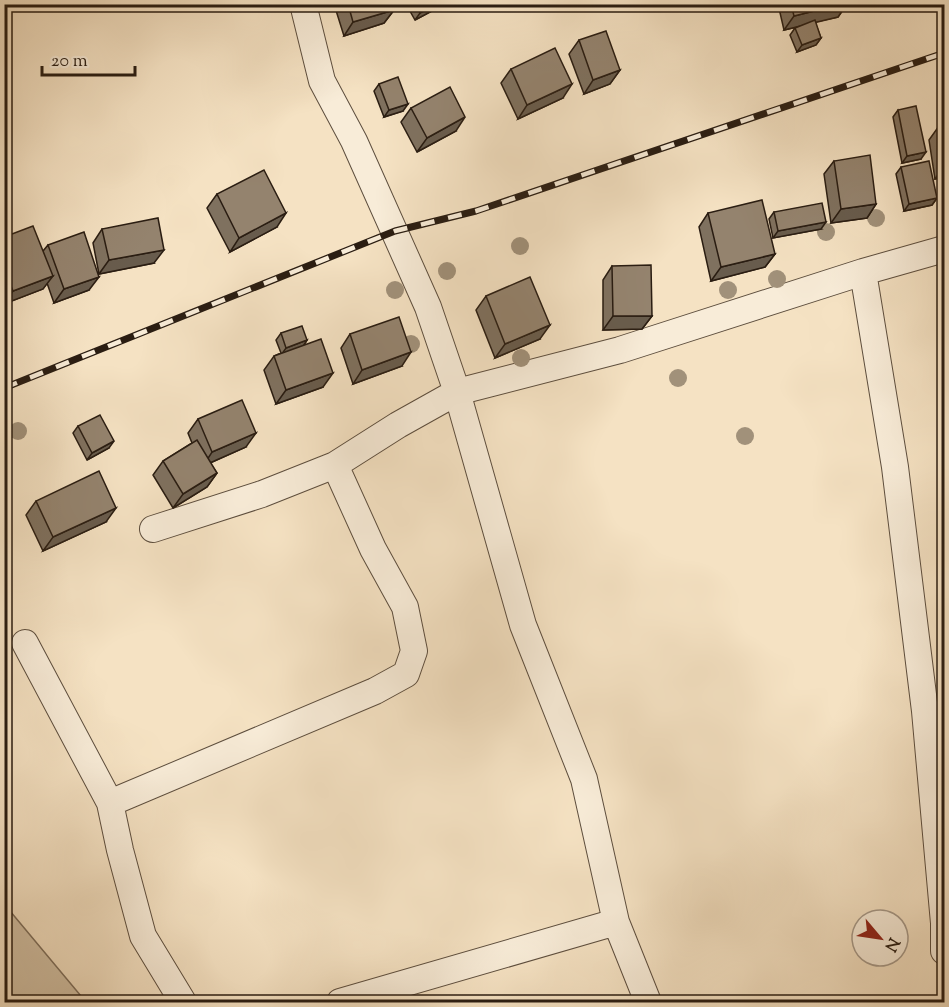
<svg xmlns="http://www.w3.org/2000/svg" width="949" height="1007" viewBox="0 0 949 1007" font-family="'Sorts Mill Goudy',serif">
	<rect width="100%" height="100%" fill="#f5e2c3"/>
	<filter id="stains"><feTurbulence type="fractalNoise" baseFrequency=".00333" numOctaves="4"/><feColorMatrix values="0 0 0 0 .2 0 0 0 0 .09 0 0 0 0 .02 0 0 0 .5 -.17"/></filter>
	<radialGradient id="worn" r=".72"><stop offset=".6" stop-color="#630" stop-opacity="0"/><stop offset="1" stop-color="#630" stop-opacity=".3"/></radialGradient>
	<!-- green -->
	<path fill="#d2c1a5" stroke="#7e6f5c" stroke-width="1.5" d="M5,905L86,1002H5Z"/>
	<g fill="none" stroke-linecap="round" stroke-linejoin="round">
		<!-- minor casing -->
		<g stroke="#5d4e3e" stroke-width="28">
			<path id="minor" d="M303,4L322,81L354,141L428,307L457,392L523,625L584,779L616,922L648,1002
				M863,272L895,467L925,711L944,923V951
				M153,529L262,494L335,465L398,425L457,392L620,350L863,272L944,249
				M25,643L110,803L120,850L143,936L183,1002
				M110,803L375,691L406,674L414,651L405,607L373,549L335,465
				M340,1002L616,922"/>
		</g>
		<!-- minor -->
		<use href="#minor" stroke="#f8ecd8" stroke-width="26"/>
		<!-- rail casing -->
		<g stroke="#2a1d12" stroke-width="7">
			<path id="rail" d="M4,388L395,231L476,211L944,53"/>
		</g>
		<!-- rail -->
		<use href="#rail" stroke="#f8ecd8" stroke-width="4.5" stroke-dasharray="14" stroke-linecap="butt"/>
	</g>
	<!-- trees -->
	<g fill="#a1917a">
		<circle cx="876" cy="218" r="9"/>
		<circle cx="826" cy="232" r="9"/>
		<circle cx="520" cy="246" r="9"/>
		<circle cx="447" cy="271" r="9"/>
		<circle cx="777" cy="279" r="9"/>
		<circle cx="395" cy="290" r="9"/>
		<circle cx="728" cy="290" r="9"/>
		<circle cx="411" cy="344" r="9"/>
		<circle cx="521" cy="358" r="9"/>
		<circle cx="678" cy="378" r="9"/>
		<circle cx="18" cy="431" r="9"/>
		<circle cx="745" cy="436" r="9"/>
	</g>
	<!-- wall -->
	<path fill="#7f715f" stroke="#2a1d12" stroke-width="1.5" d="M334,4H392L394,10L384,23L344,36Z
		M406,4H436L432,11L415,20Z
		M778,4H847L838,17L815,22L821,38L816,45L797,52L790,35L795,28L801,26L784,30Z
		M579,40L620,70L610,84L584,94L569,54Z
		M511,69L563,98L518,119L501,83Z
		M379,84L403,111L384,117L374,91Z
		M411,108L456,131L417,152L401,122Z
		M898,110L921,159L902,163L893,117Z
		M939,126H945V177L935,179L929,140Z
		M834,161L876,204L867,218L831,223L824,174Z
		M901,167L937,198L932,205L904,211L896,174Z
		M217,194L277,227L230,252L207,208Z
		M774,212L821,229L773,238L769,219Z
		M708,213L775,254L765,267L711,281L699,227Z
		M102,229L154,263L99,274L93,243Z
		M4,237L43,251L48,245L89,290L54,303L47,283L43,289L4,304Z
		M612,266L652,316L642,329L603,330V280Z
		M486,296L540,339L495,358L476,310Z
		M281,333L307,340L304,345L323,387L276,404L264,370L274,356L281,353L276,340Z
		M350,334L402,366L353,384L341,348Z
		M198,419L246,447L210,463L217,473L207,487L173,508L153,475L163,461L192,443L188,433Z
		M78,426L109,448L87,460L73,433Z
		M36,501L106,522L43,551L26,515Z"/>
	<!-- shaded-wall -->
	<path fill="#685c4d" stroke="#2a1d12" stroke-width="1.5" d="M436,4L432,11L415,20L420,13Z
		M842,4H847L838,17L784,30L794,16Z
		M394,10L384,23L344,36L353,22Z
		M821,38L816,45L797,52L802,45Z
		M620,70L610,84L584,94L593,80Z
		M572,84L563,98L518,119L527,105Z
		M408,104L403,111L384,117L389,110Z
		M465,117L456,131L417,152L427,138Z
		M926,152L921,159L902,163L907,156Z
		M945,165V177L935,179Z
		M937,198L932,205L904,211L909,204Z
		M876,204L867,218L831,223L841,209Z
		M286,213L277,227L230,252L239,238Z
		M826,222L821,229L773,238L778,231Z
		M164,250L154,263L99,274L109,260Z
		M775,254L765,267L711,281L721,267Z
		M53,276L43,289L4,304L13,291Z
		M99,277L89,290L54,303L64,289Z
		M613,316H652L642,329L603,330Z
		M550,325L540,339L495,358L505,344Z
		M307,340L302,348L281,355L286,348Z
		M411,352L402,366L353,384L362,370Z
		M333,373L323,387L276,404L286,390Z
		M256,433L246,447L203,466L212,452Z
		M114,441L109,448L87,460L92,453Z
		M217,473L207,487L173,508L183,494Z
		M116,508L106,522L43,551L53,537Z"/>
	<!-- building -->
	<path fill="#94836e" stroke="#2a1d12" stroke-width="1.5" d="M348,4H392L394,10L353,22Z
		M415,4H435L420,13Z
		M791,4H842L794,16Z
		M815,20L821,38L802,45L795,28Z
		M606,31L620,70L593,80L579,40Z
		M555,48L572,84L527,105L511,69Z
		M398,77L408,104L389,110L379,84Z
		M450,87L465,117L427,138L411,108Z
		M916,106L926,152L907,156L898,110Z
		M939,126H945V163Z
		M870,155L876,204L841,209L834,161Z
		M929,161L937,198L909,204L901,167Z
		M264,170L286,213L239,238L217,194Z
		M762,200L775,254L721,267L708,213Z
		M822,203L826,222L778,231L774,212Z
		M158,218L164,250L109,260L102,229Z
		M33,226L53,276L13,291L4,268V237Z
		M84,232L99,277L64,289L48,245Z
		M651,265L652,316H613L612,266Z
		M530,277L550,325L505,344L486,296Z
		M399,317L411,352L362,370L350,334Z
		M302,326L307,340L286,348L281,333Z
		M321,339L333,373L286,390L274,356Z
		M242,400L256,433L212,452L198,419Z
		M100,415L114,441L92,453L78,426Z
		M197,440L217,473L183,494L163,461Z
		M99,471L116,508L53,537L36,501Z"/>
	<!-- margin -->
	<rect width="949" height="1007" fill="none" stroke="#f5e2c3" stroke-width="24"/>
	<rect x="6" y="6" width="937" height="995" fill="none" stroke="#2a1d12" stroke-width="3"/>
	<rect x="12" y="12" width="925" height="983" fill="none" stroke="#2a1d12" stroke-width="1.5"/>
	<!-- north arrow -->
	<g transform="translate(880 938) rotate(119)"><circle r="28" fill="#f8ecd8" stroke="#a69989" stroke-width="1.5"/>
	<path d="M0-4.5L10 22L0 15L-10 22Z" fill="#8f2418"/>
	<text y="-9" font-size="16" font-weight="bold" text-anchor="middle" fill="#2a1d12">N</text>
	</g>
	<!-- scale -->
	<path d="M42 66v9h93v-9" fill="none" stroke="#2a1d12" stroke-width="3"/>
	<text x="51" y="66" font-size="18" fill="#2a1d12" stroke="#f8ecd8" stroke-width="4.5" paint-order="stroke">20 m</text>
	<rect width="100%" height="100%" filter="url(#stains)"/>
	<rect width="100%" height="100%" fill="url(#worn)"/>
</svg>
